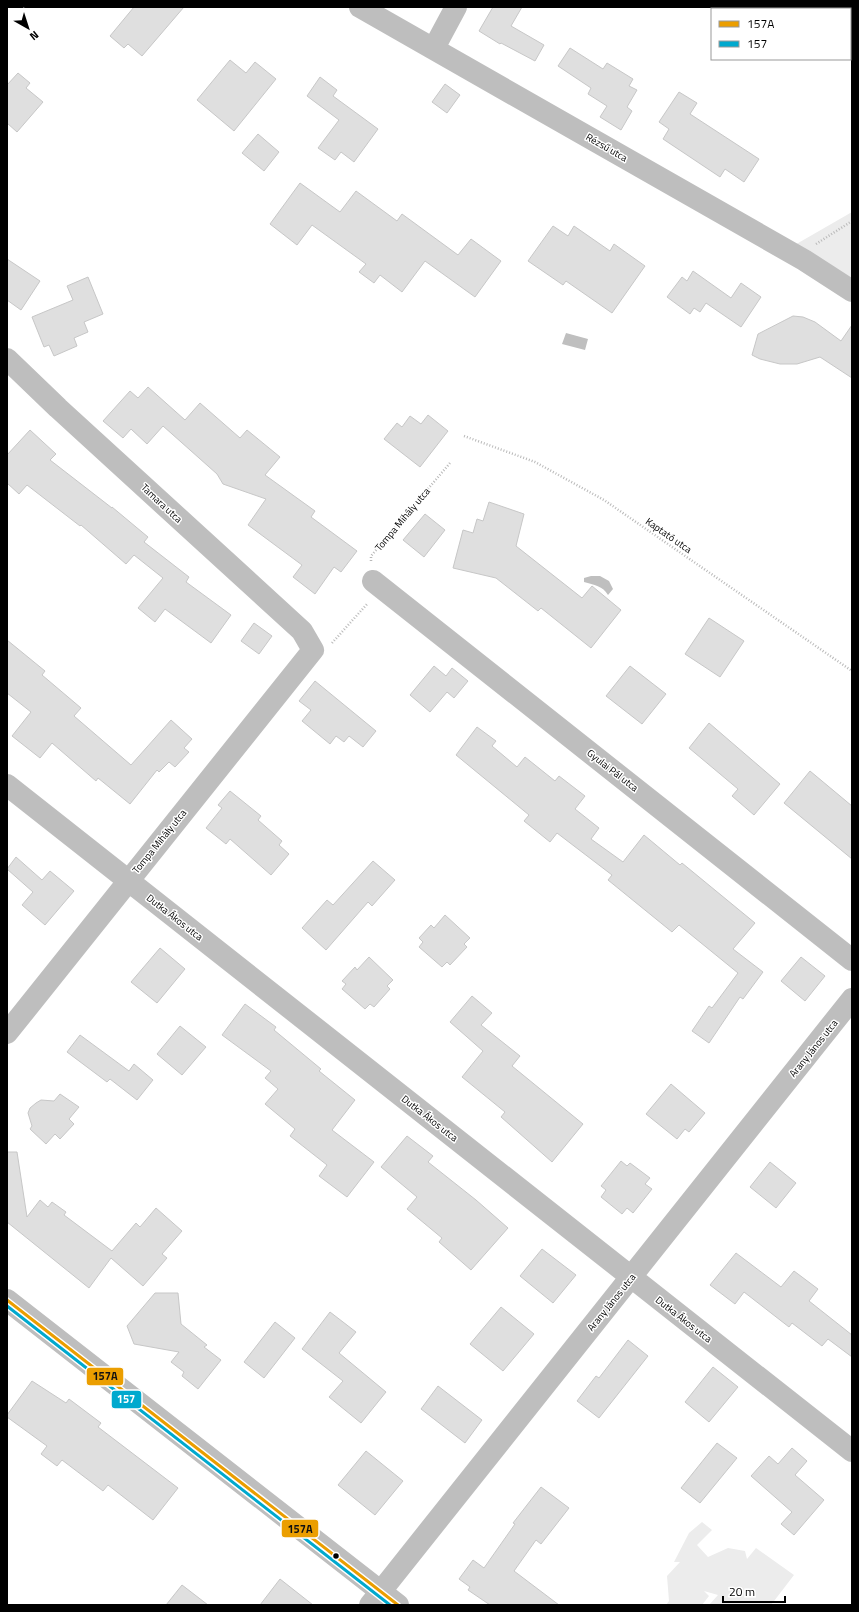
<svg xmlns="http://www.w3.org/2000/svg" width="859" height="1612" viewBox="0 0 859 1612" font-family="'Titillium Web',sans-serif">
	<rect width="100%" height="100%" fill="#fff"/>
	<!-- green -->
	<path fill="#ececec" d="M852,212V291L786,250Z
		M702,1522L712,1530L697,1545L708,1557L728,1548L745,1551L747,1559L756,1548L794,1575L771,1605H709L718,1595L704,1591L709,1596L702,1605H666L669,1601L667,1576L680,1562H674L689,1533Z"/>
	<!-- water -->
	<path fill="#bfbfbf" d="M566,333L588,339L585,350L562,344Z
		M591,576H600L609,581L613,589L608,595C603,586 594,585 584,582V578Z"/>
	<!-- building -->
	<path fill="#dfdfdf" stroke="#c7c7c7" d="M134,7H184L142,56L128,44L124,48L110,36Z
		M493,7H522L511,26L544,45L535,61L501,43L500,44L479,31Z
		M570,48L603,69L607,63L633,79L629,86L637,90L627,107L632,111L621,130L600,117L607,106L588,94L591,88L558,66Z
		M230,60L246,73L255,62L276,79L234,131L197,100Z
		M18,73L30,83L26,88L43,102L17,132L7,123V85Z
		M320,77L337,90L333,96L378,129L354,162L341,152L335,160L318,148L339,120L307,96Z
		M445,84L460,95L447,113L432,102Z
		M679,92L697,103L690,114L759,159L744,182L725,169L720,177L663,139L669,129L659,122Z
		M258,134L279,152L264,171L242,153Z
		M300,183L340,212L356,191L397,221L402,214L458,255L471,239L501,261L475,297L425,261L402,292L380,275L374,283L359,272L366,264L312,225L297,245L270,224Z
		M553,226L568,236L574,226L610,251L614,244L645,266L612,313L566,281L563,285L528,261Z
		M7,259L40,281L21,310L7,300Z
		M693,271L731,298L741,283L761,297L741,327L706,303L700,312L694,308L690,314L667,297L682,277L687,281Z
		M88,277L103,314L84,322L88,332L74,338L77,346L54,356L49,345L44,347L32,317L73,300L67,286Z
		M793,316L803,317L815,322L841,341L852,325V378L820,357L797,364H780L760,359L752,355L758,334Z
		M148,387L185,420L200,403L240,438L247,430L280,457L265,475L315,511L311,517L357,551L341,572L334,567L315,594L293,577L302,565L248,525L266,499L223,484L217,474L163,426L147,444L131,429L123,438L103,421L130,391L138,398Z
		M428,415L448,431L420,467L384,439L397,423L402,427L410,416L421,424Z
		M30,430L56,454L50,460L112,508V507L148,537L144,542L189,577L186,582L231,615L211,643L165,609L155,622L138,608L163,578L134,555L126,564L81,525L80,526L27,485L19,494L7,483V455Z
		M489,502L524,514L516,546L582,598L592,586L621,610L591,648L541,608L538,611L496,578L453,568L463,530L473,533L477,519L483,521Z
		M425,514L445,530L424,557L403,540Z
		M709,618L744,641L720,677L685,654Z
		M254,623L272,636L259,654L241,641Z
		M7,640L45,671L42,675L81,708L74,716L131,765L171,720L192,739L184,748L189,752L175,767L169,762L159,772L157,770L130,804L98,778L96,781L52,743L40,758L12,736L31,712L7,693Z
		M434,666L446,676L452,668L468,681L454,698L447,692L430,712L410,695Z
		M630,666L666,694L642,724L606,696Z
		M315,681L376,731L363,747L349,736L344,742L336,736L330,744L302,721L311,710L299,701Z
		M709,723L780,784L754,815L732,796L738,789L689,748Z
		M477,727L496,741L492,746L517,767L525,757L555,781L559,776L585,796L575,809L599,828L591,839L623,862L644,835L680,865L682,863L755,923L733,949L763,972L743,999L740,997L709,1043L692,1031L709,1006L712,1008L738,973L679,925L672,932L608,880L612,875L557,833L550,842L524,821L529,815L456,755Z
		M810,771L852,806V859L784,803Z
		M230,791L261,816L258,820L282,841L279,845L289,854L271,875L230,839L226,844L206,828L222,808L218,805Z
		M16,857L42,880L50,871L74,891L45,925L22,905L33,892L7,869Z
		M373,861L395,880L372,906L368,902L326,950L302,928L327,900L333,905Z
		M445,915L470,938L464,944L467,947L450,965L447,962L442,967L419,947L423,942L419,938L431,925L434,928Z
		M160,948L185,969L157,1003L131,982Z
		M369,957L393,980L387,986L390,989L374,1007L370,1004L365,1009L342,989L346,984L342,981L355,967L357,970Z
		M801,957L825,976L805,1001L781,981Z
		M472,996L492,1013L481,1025L520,1056L512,1066L583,1124L552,1162L501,1117L505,1112L462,1077L483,1051L450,1022Z
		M245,1004L276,1027L274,1030L321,1069L319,1071L355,1100L332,1130L374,1162L347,1197L319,1176L327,1165L290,1136L295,1129L265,1104L278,1089L265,1078L271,1071L222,1035Z
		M180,1026L206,1047L182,1075L157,1054Z
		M80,1035L129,1071L134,1064L153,1080L137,1100L110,1079L107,1082L67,1052Z
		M671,1084L705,1113L689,1132L685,1129L677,1139L646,1114Z
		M60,1094L79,1107L69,1119L74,1124L60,1139L55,1134L46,1144L30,1129L32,1126L28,1113L30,1108L36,1103L41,1100L54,1101Z
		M407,1136L433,1156L428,1162L476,1200L508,1228L471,1270L439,1242L442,1238L407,1209L417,1197L381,1167Z
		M7,1152H17L27,1217L40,1200L48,1207L52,1202L66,1212L64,1215L112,1251L136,1223L140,1227L156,1208L182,1231L162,1254L167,1258L143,1286L111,1258L89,1288L7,1222Z
		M621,1161L627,1166L630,1163L650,1178L645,1184L652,1189L633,1213L627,1208L622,1214L601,1197L606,1190L601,1186Z
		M770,1162L796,1183L776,1208L750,1187Z
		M542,1249L576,1275L553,1303L520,1276Z
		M736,1253L781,1287L794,1271L818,1289L809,1301L852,1335V1357L828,1339L822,1346L792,1323L789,1327L744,1292L735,1304L710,1285Z
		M155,1293H178L181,1324L207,1345L204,1347L221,1360L198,1389L182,1376L184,1372L171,1362L179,1352L134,1344L127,1326Z
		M501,1307L534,1334L503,1371L470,1344Z
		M330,1312L356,1332L339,1353L386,1392L361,1423L329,1397L343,1381L302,1349Z
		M275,1322L295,1338L264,1378L244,1362Z
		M628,1340L648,1356L599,1418L577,1401L596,1376L599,1378Z
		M713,1367L738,1387L709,1422L685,1402Z
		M32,1381L66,1403L69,1399L101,1423L98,1427L178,1488L153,1520L108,1485L103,1491L62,1460L57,1466L41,1454L47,1446L7,1417V1415Z
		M438,1386L482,1420L465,1443L421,1409Z
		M717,1443L737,1458L700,1503L681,1488Z
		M792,1448L807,1461L795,1475L824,1500L794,1535L781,1524L792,1512L751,1476L769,1456L778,1464Z
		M366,1451L403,1481L375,1515L338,1485Z
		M541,1487L569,1508L541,1544L536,1540L514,1571L559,1605H490L468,1590L470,1587L459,1579L473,1560L484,1568L515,1524L513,1523Z
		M280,1579L313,1605H260Z
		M182,1585L208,1605H166Z"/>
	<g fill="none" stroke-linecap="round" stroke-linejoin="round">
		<!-- path -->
		<path stroke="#b9b9b9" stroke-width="2.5" stroke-dasharray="1 2" stroke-linecap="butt" d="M816,244L852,221
			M464,436L535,462L604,500L852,671
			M371,561V556L450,463
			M332,643L368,603"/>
		<!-- minor -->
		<path stroke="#bebebe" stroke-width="22" d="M360,7L804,260L852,291
			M434,48L456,7
			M7,359L58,408L302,631L313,650L7,1033
			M373,581L852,960
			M7,785L852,1451
			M7,1300L398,1605
			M370,1605L852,999"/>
		<!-- bus-1 casing -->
		<g stroke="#fff" stroke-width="6">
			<path id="bus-1" d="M7,1300L398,1605"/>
		</g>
		<!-- bus-2 casing -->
		<g stroke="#fff" stroke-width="6">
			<path id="bus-2" d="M7,1306L390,1605"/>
		</g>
		<!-- bus-1 -->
		<use href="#bus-1" stroke="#eb9e00" stroke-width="3"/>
		<!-- bus-2 -->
		<use href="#bus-2" stroke="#00a9ce" stroke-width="3"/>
	</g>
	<!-- markers -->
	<circle fill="#000" stroke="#fff" stroke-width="1.5" cx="336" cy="1556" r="3.5"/>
	<g text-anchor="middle" stroke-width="3" stroke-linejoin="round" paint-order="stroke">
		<!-- street labels -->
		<g font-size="10" fill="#000" stroke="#fff">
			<text transform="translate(607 147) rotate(30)" y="4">Rézsű utca</text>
			<text transform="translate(162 503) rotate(43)" y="4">Tamara utca</text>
			<text transform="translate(402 519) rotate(-50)" y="4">Tompa Mihály utca</text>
			<text transform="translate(669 535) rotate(35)" y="4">Kaptató utca</text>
			<text transform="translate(613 770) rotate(38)" y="4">Gyulai Pál utca</text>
			<text transform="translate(159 841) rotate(-51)" y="4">Tompa Mihály utca</text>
			<text transform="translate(175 917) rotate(38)" y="4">Dutka Ákos utca</text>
			<text transform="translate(813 1048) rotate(-51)" y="4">Arany János utca</text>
			<text transform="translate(430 1118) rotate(38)" y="4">Dutka Ákos utca</text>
			<text transform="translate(611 1302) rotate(-51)" y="4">Arany János utca</text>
			<text transform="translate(684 1319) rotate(38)" y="4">Dutka Ákos utca</text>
		</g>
	</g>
	<g stroke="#fff" stroke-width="1.5">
		<rect x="86" y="1367" width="38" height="19" rx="4" fill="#eb9e00"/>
		<rect x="111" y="1390" width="31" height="19" rx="4" fill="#00a9ce"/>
		<rect x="281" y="1519" width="38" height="19" rx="4" fill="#eb9e00"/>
	</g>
	<g font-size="11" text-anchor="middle" font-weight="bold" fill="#fff">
		<text x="126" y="1403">157</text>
	</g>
	<g font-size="11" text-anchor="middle" font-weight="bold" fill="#111">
		<text x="105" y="1380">157A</text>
		<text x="300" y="1533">157A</text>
	</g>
	<!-- border -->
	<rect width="859" height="1612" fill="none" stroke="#000000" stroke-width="16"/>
	<!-- legend -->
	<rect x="711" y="8" width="140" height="52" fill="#ffffff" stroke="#999999"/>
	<rect x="719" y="21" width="20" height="6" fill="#eb9e00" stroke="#999999"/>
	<text x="747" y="28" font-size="12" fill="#000000">157A</text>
	<rect x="719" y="41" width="20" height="6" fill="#00a9ce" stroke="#999999"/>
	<text x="747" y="48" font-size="12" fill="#000000">157</text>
	<!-- north arrow -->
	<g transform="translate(28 28) rotate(141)" stroke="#ffffff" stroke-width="3" paint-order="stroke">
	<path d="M0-3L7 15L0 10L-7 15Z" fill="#000000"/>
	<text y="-6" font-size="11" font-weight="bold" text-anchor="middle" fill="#000000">N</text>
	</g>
	<!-- scale -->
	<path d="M723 1596v6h62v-6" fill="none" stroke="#000000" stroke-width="2"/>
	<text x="729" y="1596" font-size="12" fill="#000000" stroke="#ffffff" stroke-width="3" paint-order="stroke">20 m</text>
</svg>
